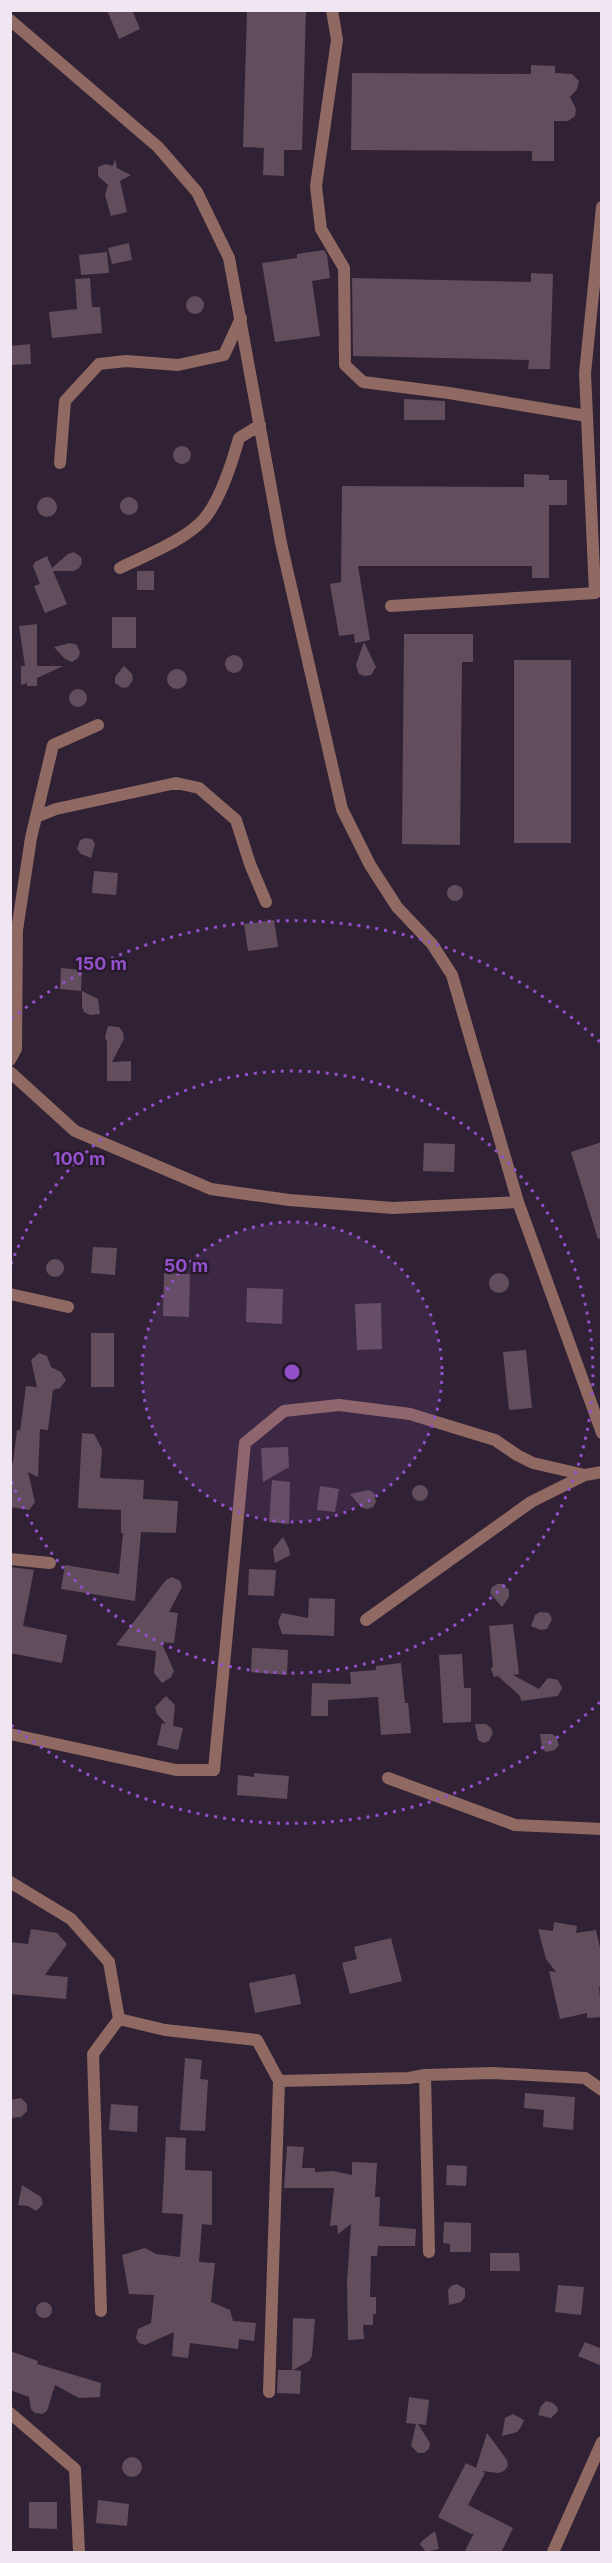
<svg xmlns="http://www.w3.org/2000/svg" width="612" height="2563" viewBox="0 0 612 2563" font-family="Inter,sans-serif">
	<rect width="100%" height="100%" fill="#302234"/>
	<!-- building -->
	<path fill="#624d5d" d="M107,10H132L140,29L119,39Z
		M247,10H306L302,150H284V176L263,175L264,148L243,147Z
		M531,65L555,66V73L572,74L579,81L577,89L570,97L576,109L575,116L568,121H554V161H532V151L351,150L352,73L531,74Z
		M115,159L117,168L131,175L120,181L127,212L111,216L105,195L108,185L98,176V167L106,164L113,166Z
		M129,243L132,260L112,264L108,248Z
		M324,250L327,255L330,278L312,281L320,336L275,342L262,263L297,258V254Z
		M107,252L109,273L81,275L79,255Z
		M531,273L553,274L550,369H528L529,360L353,356L352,278L531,282Z
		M90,278L92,307H100L102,333L52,338L49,312L77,309L75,279Z
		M186 305a9 9 0 1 1 18 0a9 9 0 1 1-18 0Z
		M30,344L31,364L10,365V346Z
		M404,399L445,401V420H404Z
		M173 455a9 9 0 1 1 18 0a9 9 0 1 1-18 0Z
		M524,474L549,475V480H567V505H549V578H532V566H358L370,640L355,643L354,634L339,636L330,584L341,582L342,486L524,487Z
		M120 506a9 9 0 1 1 18 0a9 9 0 1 1-18 0Z
		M37 507a10 10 0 1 1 20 0a10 10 0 1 1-20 0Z
		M74,552L81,557L82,563L79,568L74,571H53L67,604L45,613L34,586L40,584L33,566L35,562L47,556L52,568L68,554Z
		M137,571H154V590H137Z
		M112,617H136V648H112Z
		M37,624V666H63L37,678V686H27V683L21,685V666H25L19,626Z
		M404,634H473V662H462L460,845L402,844Z
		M364,642L376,667L371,675L365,676L359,674L356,665Z
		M70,643L77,645L80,653L78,658L72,662L65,659L54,647Z
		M225 664a9 9 0 1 1 18 0a9 9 0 1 1-18 0Z
		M514,660H571V843H514Z
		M124,666L132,674L133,680L128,687L122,688L115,683V677Z
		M167 679a10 10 0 1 1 20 0a10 10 0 1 1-20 0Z
		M69 698a9 9 0 1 1 18 0a9 9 0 1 1-18 0Z
		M86,838L92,839L95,844L91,858L81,854L77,849L80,840Z
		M94,871L118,873L116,895L92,893Z
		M447 893a8 8 0 1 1 16 0a8 8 0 1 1-16 0Z
		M274,920L278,947L248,951L244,924Z
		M61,968L82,970L81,991L60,989Z
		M82,991L98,999L100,1014L90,1015L84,1012L82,1007Z
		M108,1026L119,1027L123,1032L124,1039L112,1062L131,1061V1081H107V1042L105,1037Z
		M602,1142V1238L598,1239L571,1152Z
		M424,1143L455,1144L454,1172L423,1171Z
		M93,1247L117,1248L115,1275L91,1273Z
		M46 1268a9 9 0 1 1 18 0a9 9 0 1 1-18 0Z
		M489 1283a10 10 0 1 1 20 0a10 10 0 1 1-20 0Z
		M164,1273L190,1274L189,1317L163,1316Z
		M247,1288L283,1289L282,1324L246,1322Z
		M381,1303L382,1349L357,1350L355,1304Z
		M91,1333H114V1387H91Z
		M526,1350L532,1408L509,1410L503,1352Z
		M39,1353L47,1356L51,1367L61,1372L66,1380L60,1388L53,1390L48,1430L40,1429L38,1477L28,1472L35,1502L29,1510L10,1507V1463H13L17,1430L20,1431L26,1386L37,1387L31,1360Z
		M82,1433L94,1434L102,1449L100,1478L144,1480L143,1499L178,1501L176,1533L141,1532L135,1601L61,1589L65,1565L119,1574L123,1533H121V1510L78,1508Z
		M288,1447L289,1467L263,1482L261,1448Z
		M272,1480L290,1482L289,1524L269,1522Z
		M412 1493a8 8 0 1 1 16 0a8 8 0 1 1-16 0Z
		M320,1486L339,1489L335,1512L317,1510Z
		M369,1490L374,1493L376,1502L373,1507L367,1509L361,1507L350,1494Z
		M283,1537L289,1549L290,1555L275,1563L273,1549Z
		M10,1567L34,1570L23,1626L67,1635L62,1663L10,1653Z
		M249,1569L276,1570L274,1596L248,1595Z
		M172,1577L180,1581L182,1587L169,1612L178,1613L174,1643L161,1642L174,1671L171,1677L162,1683L154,1673L156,1651L116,1645L166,1580Z
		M497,1584H503L509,1590V1597L502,1607L490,1593L492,1587Z
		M309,1598L335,1599L334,1636L282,1634L278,1622L282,1613L308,1618Z
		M540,1612L549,1613L552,1619L547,1629L541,1630L531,1626L535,1615Z
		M513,1624L519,1674L513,1675L539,1689L548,1678L558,1680L562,1688L558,1696L521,1701L520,1696L498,1676L494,1677L491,1669L493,1666L489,1626Z
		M252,1648L288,1650L287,1675L251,1672Z
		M462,1654L464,1688H471V1722L443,1723L439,1655Z
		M401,1663L405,1703H408L411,1733L381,1735L378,1697L328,1700V1716H311L312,1683L351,1684L350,1672L376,1670V1666Z
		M166,1696L175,1705L173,1726L183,1728L178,1750L157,1745L162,1723L166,1724L157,1714L155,1707Z
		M475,1724H486L491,1728L493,1733L489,1741L483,1743L478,1740Z
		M540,1734H552L556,1737L559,1745L555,1750L546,1752L542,1748Z
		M254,1773L289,1776L287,1799L237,1795L238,1775L254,1777Z
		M554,1922L577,1926L576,1933L596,1930L602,1957V1987H599L602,2017L587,2018V2013L560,2019L549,1971L556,1972L546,1959L538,1929L553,1931Z
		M31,1929L57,1933L67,1944L45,1975L68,1977L66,1999L10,1994V1942L28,1944Z
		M391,1938L402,1981L350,1994L342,1963L357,1959L354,1947Z
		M295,1974L301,2004L255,2013L249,1983Z
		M185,2058L202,2060L200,2079L208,2080L205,2131L180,2130Z
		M525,2093L575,2097L573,2130L543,2127L544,2110L524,2108Z
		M21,2098L27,2104V2111L21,2117L10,2118V2100Z
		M111,2104L138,2106L137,2132L109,2130Z
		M166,2137L186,2138L185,2170L212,2171V2225L202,2224L199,2262L215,2263L211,2302L230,2310L233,2321L256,2323L254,2341L239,2339L238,2349L190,2343L188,2358L172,2356L174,2332L145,2345L139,2343L136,2338L138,2329L151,2323L154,2295L129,2294L122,2255L145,2248L156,2254L180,2257L183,2214L162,2213Z
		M287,2146L304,2147L302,2168H315V2172L333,2171L352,2175V2162L377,2163L375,2197H380L379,2226L416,2229L415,2246H378L377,2256H371L370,2297H376V2314H373V2325H363L364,2339L348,2340L347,2281L351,2224L338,2234L337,2225L330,2226L334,2188H284Z
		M447,2165L467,2166L466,2186L446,2185Z
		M22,2185L41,2197L43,2204L36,2211L28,2206L18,2205Z
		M444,2222L471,2223V2252H450V2244L443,2243Z
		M490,2253H519L520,2271H490Z
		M457,2284L465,2289V2297L461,2302L449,2305L448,2290L451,2286Z
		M558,2285L584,2287L581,2315L555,2312Z
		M36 2310a8 8 0 1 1 16 0a8 8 0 1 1-16 0Z
		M293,2318L315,2319L312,2356L309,2361L293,2370L301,2371L300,2394L277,2393L278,2370H292Z
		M585,2342L602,2349V2366L578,2356Z
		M10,2351L38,2361L37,2364L101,2383L100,2397L79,2398L55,2385L47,2411L42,2414L35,2413L31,2409L29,2397L10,2390Z
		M409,2397L429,2400L426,2425L418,2424L430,2443L429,2449L424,2453H418L411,2446L416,2424L406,2423Z
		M546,2401L553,2403L557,2407L558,2411L551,2418L538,2415L541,2406Z
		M513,2414L524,2420L521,2427L517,2432L502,2436L505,2418Z
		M487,2433L507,2460L508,2466L504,2471L498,2473L482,2471L485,2473L468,2505L513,2528L501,2553H464L474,2533L471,2534L438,2517L466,2463L476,2468Z
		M122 2467a10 10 0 1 1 20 0a10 10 0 1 1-20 0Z
		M98,2500L129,2504L127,2526L96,2523Z
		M29,2502H57V2529L29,2528Z
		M435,2531L439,2549L426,2552L420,2544L422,2541Z"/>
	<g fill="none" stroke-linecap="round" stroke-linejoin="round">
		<!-- minor -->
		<path stroke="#8f6962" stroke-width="12" d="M332,10L337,40L316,186L321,229L344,268L345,365L363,382L449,393L587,416
			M10,20L158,147L197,192L229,258L281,543L342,809L370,865L397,907L432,944L452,975L518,1202L602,1433
			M60,463L65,401L99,364L126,361L178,365L224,355L241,318
			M120,568C146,555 184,541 204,519C221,499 232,463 239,438L260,425
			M391,606L595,593L585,373L602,207
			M36,817L56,809L176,783L199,788L236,820L250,864L266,902
			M10,1060L16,1049L17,930L31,838L53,745L98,725
			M10,1072L75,1131L211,1189L289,1200L393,1208L518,1202
			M10,1294L68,1307
			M10,1559L50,1563
			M366,1620L531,1502L585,1475
			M10,1734L176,1770H214L245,1443L284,1411L339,1405L410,1414L495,1440L517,1455L533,1463L585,1475L602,1472
			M388,1778L515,1825L602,1829
			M10,1882L71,1919L109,1962L119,2019L165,2030L257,2040L279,2081L409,2078L425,2075L493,2073L585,2078L602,2090
			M425,2075L429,2252
			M101,2311L93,2054L119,2019
			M269,2392L279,2081
			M10,2413L75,2469L79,2552
			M553,2552L602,2442"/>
	</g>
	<!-- distance rings -->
	<circle cx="292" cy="1372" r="150" fill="#9251c9" fill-opacity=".12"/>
	<g fill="none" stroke="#9251c9" stroke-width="3" stroke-dasharray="3 6">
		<circle cx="292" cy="1372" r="150"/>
		<path d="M11 1264A301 301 0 1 1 11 1480"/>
		<path d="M600 1702A451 451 0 0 1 11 1725M11 1019A451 451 0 0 1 600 1042"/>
	</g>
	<circle cx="292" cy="1372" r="9" fill="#9251c9" stroke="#26192a" stroke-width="3"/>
	<g font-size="18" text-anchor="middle" font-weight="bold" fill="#9251c9" stroke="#26192a" stroke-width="4.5" stroke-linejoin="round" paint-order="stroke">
		<text x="101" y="970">150 m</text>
		<text x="79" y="1165">100 m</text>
		<text x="186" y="1272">50 m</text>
	</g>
	<!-- border -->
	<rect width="612" height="2563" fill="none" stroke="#efe6f2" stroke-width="24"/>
</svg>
